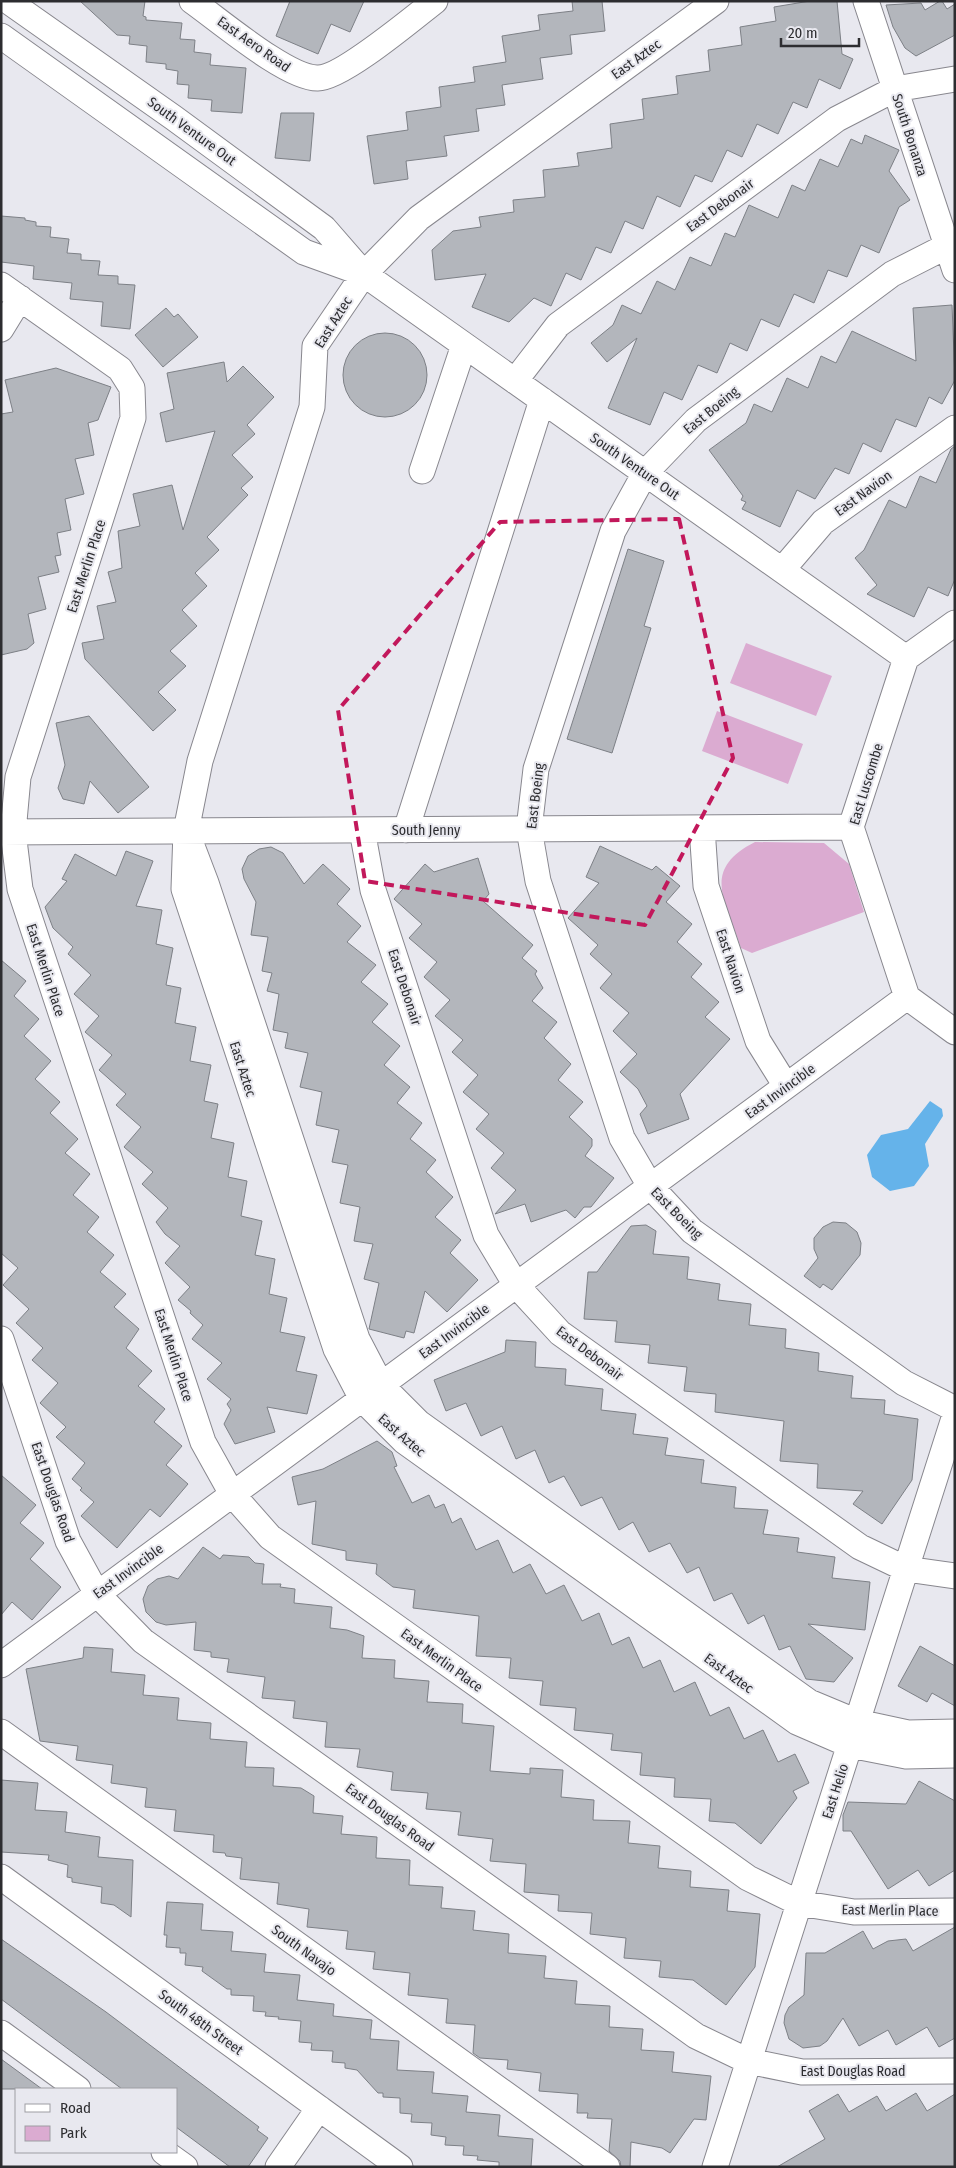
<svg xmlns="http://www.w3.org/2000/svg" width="956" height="2168" viewBox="0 0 956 2168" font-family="'Fira Sans Condensed',sans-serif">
	<rect width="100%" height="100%" fill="#e8e8ef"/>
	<!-- green -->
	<path fill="#dbabd1" d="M746,643L832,676L816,716L730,683Z
		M717,711L803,744L788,784L702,751Z
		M755,842L824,843L849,864L864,912L752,953L741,948C726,901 700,870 755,842Z"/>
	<!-- water -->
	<path fill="#65b3ea" d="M930,1101L942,1109L943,1116L925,1144L929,1166L914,1186L890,1191L872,1177L867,1155L881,1135L908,1129Z"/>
	<!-- building -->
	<path fill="#b3b6bc" stroke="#7d8086" d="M80,1H145L143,16L146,17V20L182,23L180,39L195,40L194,52L211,54L210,65L246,68L242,113L211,111L212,100L188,98L189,85L177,84L178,71L166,69V64L146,62L147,46L129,44L130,36L117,35Z
		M290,1H364L350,32L331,24L318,54L276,36Z
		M572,1H602L605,31L570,35L572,54L540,58L543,79L502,85L505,105L476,109L479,131L444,136L447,156L406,161L408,179L374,184L367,136L408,130L406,112L441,107L439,87L475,82L473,67L506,62L502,36L540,30L538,15L573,11Z
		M810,1H837L842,54L853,59L840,89L819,79L807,108L793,102L778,134L757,124L742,157L727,150L712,182L695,175L680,207L657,196L643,229L625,221L611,253L596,247L581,280L566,273L551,306L534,298L509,322L472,307L486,274L435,280L432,250L453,231L481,227L479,217L514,212L513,200L545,197L543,170L579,166L577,153L612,148L610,124L644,119L642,99L678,94L676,76L710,71L708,50L742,45L740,27L776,21L774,7Z
		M940,1H942L947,9L955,4V35L916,56L905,48L893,27L886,5L921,3L925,10Z
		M281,113H314L310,161L275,158Z
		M865,135L899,150L889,171L910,200L899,207L879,253L861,245L847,277L828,270L814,303L794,294L779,327L761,319L747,351L730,343L717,373L698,365L682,400L664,392L650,425L608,408L637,338L607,362L591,343L613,325L622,305L641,314L657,281L675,290L690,257L711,266L725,233L735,237L749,205L778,218L792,185L805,191L820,159L838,167L851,139L862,144Z
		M1,216L25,218V220L36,222V226L51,227L50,237L69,239L67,253L81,254V260L100,261L98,275L118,276V284L135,285L130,329L101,326L103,302L70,299L72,283L33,279L34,266L1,262Z
		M952,305L955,380L942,404L929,397L916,427L896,419L881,452L863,443L849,474L835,468L815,499L797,490L780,527L742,509L746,502L741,500L743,496L709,450L746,423L754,404L772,412L787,378L808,388L821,356L836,363L852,331L916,361L913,308Z
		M166,308L174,317L178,314L198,337L163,367L135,335Z
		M343 375a42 42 0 1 1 84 0a42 42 0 1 1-84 0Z
		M224,362L227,382L243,366L274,397L247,425L255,434L232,455L253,477L241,488L248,495L207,537L219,550L195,573L207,586L182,610L197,626L170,651L186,666L158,692L176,710L153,731L85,659L82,643L104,639L97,606L116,602L108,572L122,568L118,531L140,526L133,494L172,485L183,530L215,431L166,442L160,413L174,409L167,373Z
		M56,368L111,387L98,420L88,423L94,455L75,459L84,494L65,499L71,530L57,533L61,555L55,556L59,572L38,577L46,609L28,614L34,643L27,649L1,655V414L13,412L5,380Z
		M955,446V579L948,596L928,587L914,617L867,594L877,585L855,558L864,550L889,500L906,508L920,476L936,483L951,449Z
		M628,549L664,561L644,626L651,628L612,753L567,739Z
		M89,716L149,787L118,813L90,781L84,804L63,799L58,788L65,765L56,723Z
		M600,846L652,870L656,866L680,886L666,902L692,924L677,942L702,964L691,977L719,1002L705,1017L730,1039L680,1094L689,1119L648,1134L640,1114L647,1106L638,1089L620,1072L637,1054L613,1031L629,1013L600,988L612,974L590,954L598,945L568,918L599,883L586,877Z
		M271,847L283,853L304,884L323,864L350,889L337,904L361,926L347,942L376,965L361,982L388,1004L372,1022L400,1046L384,1065L410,1087L397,1103L422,1123L410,1139L436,1160L426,1172L453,1197L435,1217L461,1240L450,1253L478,1280L447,1312L425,1291L414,1333L406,1331L404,1338L369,1329L379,1283L364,1279L373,1244L354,1241L360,1207L340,1203L348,1165L332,1162L339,1130L316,1125L322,1092L300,1087L308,1053L285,1048L288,1033L273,1030L279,994L267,991L272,973L262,971L268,937L251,935L256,902L244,879L242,869L248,856L259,849Z
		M126,851L153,861L136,906L162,910L156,944L173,948L166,985L181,988L175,1023L196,1027L190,1061L211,1065L204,1101L218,1104L211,1138L234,1143L228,1177L247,1181L241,1216L262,1221L255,1255L275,1259L269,1294L287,1298L280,1332L305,1337L296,1371L317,1375L307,1414L267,1407L275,1432L235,1444L224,1424L231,1410L227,1404L231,1399L207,1379L222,1363L192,1339L203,1325L190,1313L191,1311L178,1300L190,1287L165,1263L180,1246L165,1234L156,1222L168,1208L142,1184L153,1172L124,1147L141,1127L116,1105L126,1094L99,1070L112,1055L85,1032L99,1016L74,994L91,975L68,954L73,947L53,928L45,907L67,881L62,879L75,854L116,876Z
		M478,858L489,894L483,901L533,945L522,958L537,971L535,974L543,988L532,1001L557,1022L544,1038L571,1064L558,1080L583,1102L569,1117L592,1139V1146L585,1156L614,1178L591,1207H584L575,1218L566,1210L531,1222L525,1204L495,1214L516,1190L491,1168L504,1153L476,1129L489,1114L463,1092L478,1075L452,1052L463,1040L435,1016L450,1000L424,977L437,962L409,938L422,924L394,899L425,864L434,872Z
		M1,960L26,981L14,996L39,1019L24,1036L51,1061L35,1079L60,1102L50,1113L78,1139L65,1153L90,1174L73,1195L99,1217L87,1232L114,1255L100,1272L126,1294L114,1307L139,1329L126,1348L152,1371L138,1386L165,1409L154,1422L182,1446L166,1465L188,1484L160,1517L150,1509L117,1548L81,1516L94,1502L80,1490L82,1488L72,1479L85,1463L56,1437L66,1427L40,1403L58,1383L32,1360L43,1348L16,1323L29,1309L3,1285L18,1268L1,1253Z
		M833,1222L846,1223L857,1232L861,1243L860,1255L832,1290L823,1284L820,1288L804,1276L818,1258L814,1249V1238L823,1227Z
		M646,1225L656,1231L653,1254L689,1257L687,1279L720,1284L718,1300L751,1304L749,1325L786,1329L785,1348L819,1353L818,1371L853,1376L851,1398L885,1400L884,1414L918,1419L912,1480L882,1524L853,1504L863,1491L817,1488L818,1464L780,1461L784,1421L715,1412L716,1394L684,1391L687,1367L648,1363L650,1345L615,1342L617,1321L584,1319L588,1272H597L631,1226Z
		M506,1340L536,1342L535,1367L566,1369L565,1385L603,1389L601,1410L636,1414L633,1434L668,1438L665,1455L704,1460L701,1483L736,1487L734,1508L768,1510L763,1534L799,1538L797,1552L835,1557L832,1578L870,1582L865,1630L808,1624L853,1658L834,1682L806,1679L790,1646L779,1650L764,1615L748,1624L732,1593L714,1601L699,1567L687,1573L670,1543L649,1552L633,1522L619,1530L602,1497L581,1506L564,1476L549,1483L535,1450L516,1459L502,1426L481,1436L466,1403L446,1411L434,1380L505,1352Z
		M377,1441L392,1452L397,1466L394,1467L412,1503L429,1495L435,1508L444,1504L452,1523L461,1518L476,1550L498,1540L513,1573L530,1564L546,1594L564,1585L582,1621L599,1613L612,1645L629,1637L643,1668L660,1660L674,1692L695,1682L710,1716L729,1707L744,1739L763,1730L778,1762L795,1754L809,1783L793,1791L797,1798L761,1844L735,1823L709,1821L711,1799L674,1797L675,1778L640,1775L642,1753L611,1750L613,1734L574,1730L576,1708L540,1705L543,1681L509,1678L511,1658L476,1656L479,1616L413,1608L415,1590L393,1587L376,1574L377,1564L346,1560V1551L312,1544L316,1501L298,1505L292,1477L323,1469Z
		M1,1475L36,1505L20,1523L44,1543L30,1559L61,1587L32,1620L12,1602L1,1615Z
		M203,1547L220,1559L223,1555L249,1557L255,1563L264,1564L262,1584H281L280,1587L295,1589L294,1603L332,1607L330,1628L347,1630L364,1636L362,1658L395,1660L394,1678L429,1681L427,1702L463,1704L462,1723L494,1726L490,1771L530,1774V1768L563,1770L561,1797L594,1800L593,1820L630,1821L628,1843L660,1846L658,1868L691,1871L690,1887L729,1890L727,1911L760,1914L755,1967L726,2005L693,1980L659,1977L661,1961L624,1958L626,1938L590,1934L592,1913L558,1911L559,1895L524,1892L526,1864L490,1861L493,1839L458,1835L461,1812L426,1809L428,1793L391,1790L393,1772L357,1767L360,1749L325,1747L327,1722L293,1718L295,1701L262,1698L265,1677L227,1672L229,1659L211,1657V1652L194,1650L196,1622L166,1625L156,1622L146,1612L143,1599L148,1586L157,1579L169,1576L178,1579Z
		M920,1646L955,1666V1706L932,1693L927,1702L898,1686Z
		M84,1647L113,1649L111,1672L145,1675L143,1695L179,1698L177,1720L211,1723L210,1739L247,1742L245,1767L274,1768L273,1786L301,1788L314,1796L313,1813L343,1816L341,1834L377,1837L376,1858L410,1860L409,1885L443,1887L441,1908L475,1911L473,1930L509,1934L508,1953L546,1956L544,1978L577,1981L575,2004L610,2006L609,2027L643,2029L641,2050L674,2052L672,2072L711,2076L706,2120L694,2119L670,2153L662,2148L631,2142L630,2167H621L620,2161L609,2151L612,2119L587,2118L588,2113H577L578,2094L539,2091L541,2073L507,2069L508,2060L480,2058L473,2053L475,2025L446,2023L448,1999L408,1995L410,1973L373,1969L375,1952L346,1949L348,1931L307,1927L309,1909L277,1904L279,1883L240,1879L242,1858L226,1856L225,1853L213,1852L214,1835L174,1831L176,1810L145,1807L147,1788L111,1783L113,1765L76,1760L78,1746L40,1741L26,1669L83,1658Z
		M1,1780L38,1783L35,1810L67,1812L65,1832L100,1837L98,1857L133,1860L131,1917L114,1905L101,1903L102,1887L72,1882V1878L67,1877L68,1865L48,1860L49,1855L1,1852Z
		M919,1781L955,1801V1870L929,1886L918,1870L888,1889L851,1831H843V1815L848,1802L906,1804Z
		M167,1902L203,1904L201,1930L233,1932L231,1951L266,1954L264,1972L300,1975L297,2000L334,2004L333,2016L372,2020L370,2039L399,2041L397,2070L434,2072L432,2093L468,2096L466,2112L500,2115L498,2136L533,2139L531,2167H499V2162L477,2160L478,2156L463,2155L464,2146L445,2145L446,2137L431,2135L432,2123L411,2122L412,2114L400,2113V2098L383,2097V2093H378L357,2070L345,2068V2063L332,2062L333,2051L311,2050L312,2043L299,2042L301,2021L278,2019L279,2017L265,2016L266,2012L253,2011L254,1996L231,1995V1989H227L202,1971L203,1967L185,1965L186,1953H180V1948L166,1947L167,1935H164Z
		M955,1927V2038L939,2047L927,2027L896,2045L888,2030L859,2046L843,2018L827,2041L820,2046L803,2048L789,2039L784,2023L785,2015L789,2007L804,1995L806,1953H825L863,1931L873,1949L888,1941L906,1939L913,1951Z
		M1,1939L106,2012L259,2127L257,2130L268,2138L248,2167H230L176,2127V2089H122L1,1999Z
		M1,2059L42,2089H1Z
		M916,2093L927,2111L955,2094V2167H777L825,2139L809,2111L838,2094L849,2112L877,2096L886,2111Z"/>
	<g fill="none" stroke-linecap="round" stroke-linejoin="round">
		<!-- minor casing -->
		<g stroke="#88878e" stroke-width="27">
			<path id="minor" d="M8,1L174,118L324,228L364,274L906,658
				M192,1C219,20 288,79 318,78C342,78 413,18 435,1
				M716,1L419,218L364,274L315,346L312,407L200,761L186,831L184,889L336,1349L362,1399L404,1441L797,1722L850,1745L906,1756L955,1755
				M866,1L955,270
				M1,36L304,252L362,273
				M955,244L947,246L892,274L696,420L645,473L613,531L536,769L529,829L538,881L622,1138L650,1186L692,1231L904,1383L955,1409
				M1,285L120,369L132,388L133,418L18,777L13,832L20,889L203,1442L232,1494L270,1537L748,1878L799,1903L854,1912L955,1911
				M1,329L20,298
				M515,381L558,325L837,119L895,89L955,79
				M422,471L464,345
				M782,570L823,522L955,428
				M955,623L906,658L851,827L907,997L955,1032
				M702,828L706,886L758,1041L786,1086
				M362,830L373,890L486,1235L516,1285L560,1333L860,1547L906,1569L955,1576
				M406,830L542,400
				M1,832L851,827
				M190,841L206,883L357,1339L381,1385L419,1423L809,1702L857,1722L908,1733L955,1732
				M1,1339L68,1541L97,1594L143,1641L696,2036L748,2061L802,2072L955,2071
				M1,1665L907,997
				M1,1732L607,2167
				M1,1877L400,2167
				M1,2033L78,2089
				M164,2152L185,2167
				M278,2167L319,2108
				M715,2167L955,1415"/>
		</g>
		<!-- minor -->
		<use href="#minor" stroke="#fff" stroke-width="25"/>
	</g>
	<!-- marked area -->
	<path fill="none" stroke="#c2185b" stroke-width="4" stroke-dasharray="10 6" stroke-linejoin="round" d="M679,519L733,758L645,925L365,881L338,710L500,522Z"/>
	<g text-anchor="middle" stroke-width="4" stroke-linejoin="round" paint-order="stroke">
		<!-- street labels -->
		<g font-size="14" fill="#2d2d30" stroke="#e8e8ef">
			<text transform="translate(254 44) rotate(35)" y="5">East Aero Road</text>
			<text transform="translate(636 59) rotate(-36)" y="5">East Aztec</text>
			<text transform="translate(192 131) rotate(36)" y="5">South Venture Out</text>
			<text transform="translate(910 135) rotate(72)" y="5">South Bonanza</text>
			<text transform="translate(720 205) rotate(-36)" y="5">East Debonair</text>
			<text transform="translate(333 322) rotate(-58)" y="5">East Aztec</text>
			<text transform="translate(711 410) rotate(-39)" y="5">East Boeing</text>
			<text transform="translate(635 466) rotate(35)" y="5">South Venture Out</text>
			<text transform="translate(863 493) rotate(-36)" y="5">East Navion</text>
			<text transform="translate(86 566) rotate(-72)" y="5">East Merlin Place</text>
			<text transform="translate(866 784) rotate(-73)" y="5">East Luscombe</text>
			<text transform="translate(535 796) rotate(-83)" y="5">East Boeing</text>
			<text x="426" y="835">South Jenny</text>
			<text transform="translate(731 961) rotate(72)" y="5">East Navion</text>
			<text transform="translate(46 970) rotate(72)" y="5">East Merlin Place</text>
			<text transform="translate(405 987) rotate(72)" y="5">East Debonair</text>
			<text transform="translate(243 1069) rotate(72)" y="5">East Aztec</text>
			<text transform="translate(780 1091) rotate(-36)" y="5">East Invincible</text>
			<text transform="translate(677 1213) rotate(45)" y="5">East Boeing</text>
			<text transform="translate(454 1331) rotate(-36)" y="5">East Invincible</text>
			<text transform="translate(590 1353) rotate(37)" y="5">East Debonair</text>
			<text transform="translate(174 1355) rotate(72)" y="5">East Merlin Place</text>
			<text transform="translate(402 1435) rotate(41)" y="5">East Aztec</text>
			<text transform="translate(53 1492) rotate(71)" y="5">East Douglas Road</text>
			<text transform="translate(128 1571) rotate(-36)" y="5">East Invincible</text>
			<text transform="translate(442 1660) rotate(36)" y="5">East Merlin Place</text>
			<text transform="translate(729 1673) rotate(36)" y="5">East Aztec</text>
			<text transform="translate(835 1791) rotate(-72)" y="5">East Helio</text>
			<text transform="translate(390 1817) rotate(36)" y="5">East Douglas Road</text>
			<text transform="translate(890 1910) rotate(1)" y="5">East Merlin Place</text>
			<text transform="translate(304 1950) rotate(36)" y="5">South Navajo</text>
			<text transform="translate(201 2022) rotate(36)" y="5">South 48th Street</text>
			<text x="853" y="2076">East Douglas Road</text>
		</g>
	</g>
	<!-- border -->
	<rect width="956" height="2168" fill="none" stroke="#2d2d30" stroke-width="5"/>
	<!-- legend -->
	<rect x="15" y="2088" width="162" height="65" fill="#e8e8ef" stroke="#9d9da3"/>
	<rect x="25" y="2104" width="25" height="8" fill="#ffffff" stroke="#9d9da3"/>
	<text x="60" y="2113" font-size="15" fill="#2d2d30">Road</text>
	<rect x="25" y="2126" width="25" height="15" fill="#dbabd1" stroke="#9d9da3"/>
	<text x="60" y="2138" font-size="15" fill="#2d2d30">Park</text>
	<!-- scale -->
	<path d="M781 38v8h78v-8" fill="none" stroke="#2d2d30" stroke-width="2.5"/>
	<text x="788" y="38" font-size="15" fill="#2d2d30" stroke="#e8e8ef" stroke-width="4" paint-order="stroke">20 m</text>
</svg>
